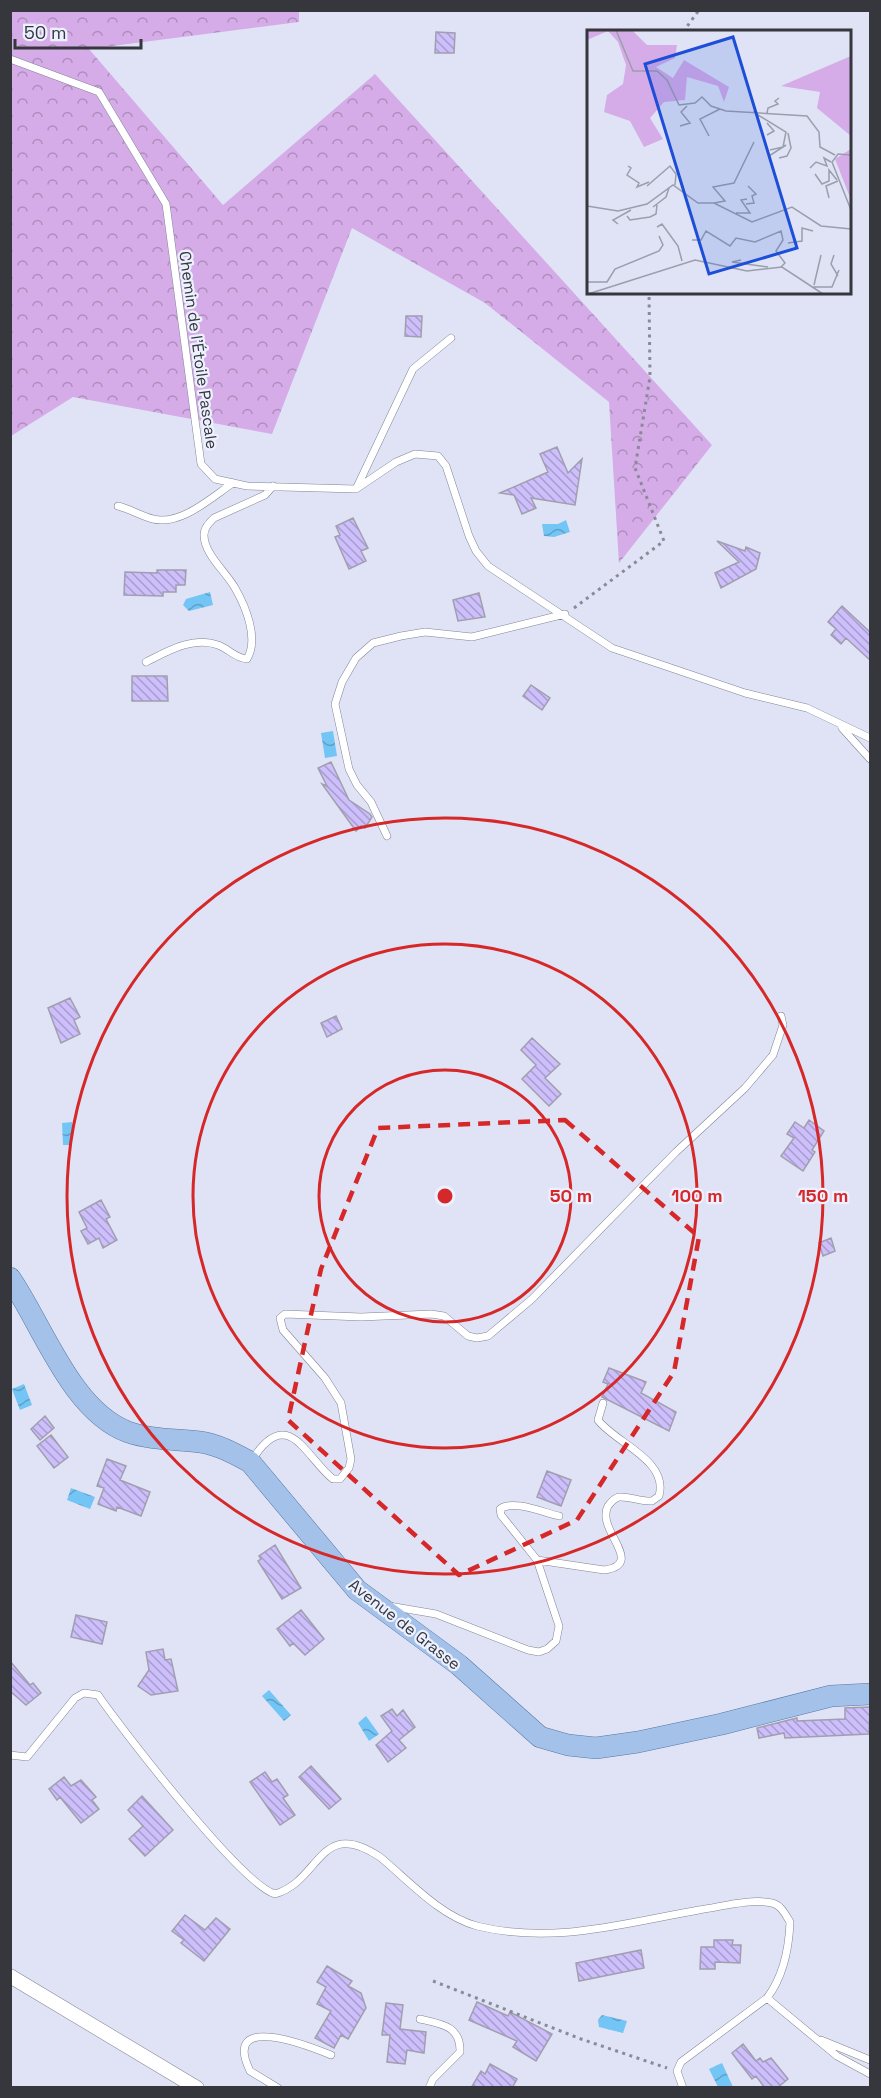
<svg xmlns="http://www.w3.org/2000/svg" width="881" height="2098" viewBox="0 0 881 2098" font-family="'Space Grotesk',sans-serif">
	<defs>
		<pattern id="forest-crowns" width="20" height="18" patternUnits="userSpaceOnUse" patternTransform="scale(1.5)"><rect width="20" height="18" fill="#d5ace8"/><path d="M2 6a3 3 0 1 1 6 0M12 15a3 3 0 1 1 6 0" fill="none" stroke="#ae8dbd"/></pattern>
		<pattern id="water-waves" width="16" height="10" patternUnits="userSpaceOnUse" patternTransform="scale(1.5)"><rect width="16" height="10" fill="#72c5f4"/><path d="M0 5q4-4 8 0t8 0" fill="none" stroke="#5ea1c7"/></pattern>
		<pattern id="building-back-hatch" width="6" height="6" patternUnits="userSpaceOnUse" patternTransform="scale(1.5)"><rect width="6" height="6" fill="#cdbffb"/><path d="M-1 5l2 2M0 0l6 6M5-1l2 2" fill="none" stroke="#a79ccc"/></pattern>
	</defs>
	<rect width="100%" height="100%" fill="#dfe3f5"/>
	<!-- forest -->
	<path fill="url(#forest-crowns)" d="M299,10V22L89,49L223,205L375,74L712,445L619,563L609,402L485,303L352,228L272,434L73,397L11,436V11Z"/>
	<!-- water -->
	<path fill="url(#water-waves)" d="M566,520L570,532L554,537L544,536L542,524H558Z
		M210,592L213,605L189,611L183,605L186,599Z
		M333,731L337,756L325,758L321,733Z
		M72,1122V1145H63L62,1123Z
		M24,1384L32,1405L20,1410L12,1389Z
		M71,1488L95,1497L90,1509L67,1500Z
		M269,1690L291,1715L284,1721L262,1696Z
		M366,1716L379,1734L369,1741L358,1723Z
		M602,2015L627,2021L623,2033L599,2027L598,2020Z
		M722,2063L733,2087H718L709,2069Z"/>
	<!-- building -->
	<path fill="url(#building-back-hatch)" stroke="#a19eae" stroke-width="1.5" d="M436,32L455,33L454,53H435Z
		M406,316H422L421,337L405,336Z
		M557,447L568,473L582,459L575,505L531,498L536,508L522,514L514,495L500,493L548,472L540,454Z
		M353,518L368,548L361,551L366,561L349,569L335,537L340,535L336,526Z
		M717,541L745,551L746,547L760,553L756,569L721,588L715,573L739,562Z
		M157,570H186L185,585H176V592H163V596L124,595L125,572L157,573Z
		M479,593L485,617L458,621L453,600Z
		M842,606L870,632V660L846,638L841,644L831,635L836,629L828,622Z
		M132,676H167L168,701H132Z
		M531,685L550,698L542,710L523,696Z
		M331,762L349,800L370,814L372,817L365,828L361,826L356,831L322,784L327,786L318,768Z
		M70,998L80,1017L74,1020L80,1034L61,1043L48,1008Z
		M336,1016L342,1029L327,1037L321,1023Z
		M532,1038L560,1064L545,1078L561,1094L549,1106L522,1079L536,1065L521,1050Z
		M809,1120L824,1131L812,1150L815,1152L803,1171L781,1156L794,1138L787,1134L795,1122L804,1128Z
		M101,1200L110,1217L106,1219L117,1240L103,1248L99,1238L88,1244L81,1231L87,1228L79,1212Z
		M831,1238L835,1251L823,1256L819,1243Z
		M609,1368L646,1382L641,1393L676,1412L669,1431L602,1397L608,1384L603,1382Z
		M45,1416L54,1428L40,1440L31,1429Z
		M51,1435L68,1457L54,1468L37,1446Z
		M107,1459L126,1466L120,1480L150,1492L141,1516L117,1507L116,1511L98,1504L104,1488L97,1486Z
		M547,1471L571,1480L561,1506L537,1497Z
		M275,1545L301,1588L282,1599L258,1561L261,1559L259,1556Z
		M301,1610L324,1639L305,1655L293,1643L290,1646L277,1629Z
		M76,1615L107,1622L102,1644L71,1637Z
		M163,1649L165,1660L171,1659L178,1691L151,1695L138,1686L149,1670L146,1652Z
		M10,1661L30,1685L33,1683L41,1693L26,1705L10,1691Z
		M870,1707L869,1734L785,1738L784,1733L759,1738L757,1728L797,1718V1721L845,1719V1708Z
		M392,1709L397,1716L403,1710L415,1727L399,1740L406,1748L388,1762L376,1745L392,1731L381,1716Z
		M311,1766L341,1799L329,1809L299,1777Z
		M265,1772L272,1782L277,1779L288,1795L283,1798L295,1815L280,1825L250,1782Z
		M64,1777L71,1786L81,1780L96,1797L92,1800L99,1809L81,1823L60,1797L57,1800L49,1789Z
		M142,1796L173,1830L145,1856L129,1839L143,1826L128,1810Z
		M185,1915L205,1930L216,1918L230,1929L204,1961L181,1943L184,1940L172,1931Z
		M714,1940H733L732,1945H741L740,1963L715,1962V1969H700L701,1947H714Z
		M641,1950L644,1968L579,1981L576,1963Z
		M327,1966L352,1981L348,1986L361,1993L366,2008L348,2039L341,2035L334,2048L315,2038L331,2011L317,2004L326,1987L317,1982Z
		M477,2002L508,2016L510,2012L552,2034L536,2061L513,2047L517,2041L469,2020Z
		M386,2003L403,2005L400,2029L426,2032L424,2053L407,2050L405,2064L387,2062L390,2035H382Z
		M743,2044L756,2061L760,2058L763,2062L771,2058L788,2079L777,2088H765L756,2076L752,2079L732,2053Z
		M490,2064L517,2079L512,2088H471L481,2071L485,2074Z"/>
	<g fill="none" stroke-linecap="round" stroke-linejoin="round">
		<!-- lane casing -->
		<g stroke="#808494" stroke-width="8">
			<path id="lane" d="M10,59L99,92L166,204L201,464L215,479L247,486L356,489L396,462L415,454L438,456L446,466L469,536L476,551L488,566L612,648L745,693L807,708L870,738
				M357,487L413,369L451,338
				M118,506C130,509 141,516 153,519C181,526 212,497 233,483
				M146,662C168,651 193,636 218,645C229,649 235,658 247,659C259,639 246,607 235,588C226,572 204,554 204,535C204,528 209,523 214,518L265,495L273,486
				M842,728L870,759
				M387,836L371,802L357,785L349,769L335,704L342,682L356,658L373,643L401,636L425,632L472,637L565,614
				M252,1460C288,1403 306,1458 333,1479H340L349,1468L351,1459L341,1403L325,1378L283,1330L280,1318L285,1314L361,1317L431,1314L444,1316L468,1336L477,1338L488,1336L532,1299L676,1152L745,1088L773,1055L783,1025L781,1016
				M537,1560L604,1570C647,1564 595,1530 608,1506C611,1502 614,1498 619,1497C629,1496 641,1502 652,1501L659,1496C669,1460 615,1443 598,1420L603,1403
				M389,1606L436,1614L528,1650L539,1652L547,1649L556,1641L559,1626L537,1560L501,1515L500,1509C514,1499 544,1513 559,1516
				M10,1755L27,1757L75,1698L84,1693L98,1695C123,1731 241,1884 275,1894C321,1881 319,1816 380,1857C409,1881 440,1916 477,1926C553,1945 624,1923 699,1910C721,1907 750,1898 772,1903C781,1905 785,1914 790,1922C789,1947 783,1977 767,1998L681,2062L677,2071L683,2088
				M767,1998L837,2056L870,2074
				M420,2019C442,2024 461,2026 460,2052L433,2079L429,2088
				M821,2040L870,2060
				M278,2088L250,2071C221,2011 309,2046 331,2055"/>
		</g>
		<!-- street casing -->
		<g stroke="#808494" stroke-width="15">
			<path id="street" d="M10,1976L197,2088"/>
		</g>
		<!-- primary casing -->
		<g stroke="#5677a3" stroke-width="22">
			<path id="primary" d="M10,1278C42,1324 71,1411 128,1432C151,1440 175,1439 200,1442C217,1444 235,1454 250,1462L357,1590L459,1665L540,1737L568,1745L596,1748L638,1742L722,1724L831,1696L870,1694"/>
		</g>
		<!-- path -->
		<path stroke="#888b97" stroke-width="3" stroke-dasharray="3 4.5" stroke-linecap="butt" d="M683,32L699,10
			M574,608L664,541L635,468L650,377L649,292
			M433,1981L581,2039L667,2068"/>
		<!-- lane -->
		<use href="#lane" stroke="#fff" stroke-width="7"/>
		<!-- street -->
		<use href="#street" stroke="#fff" stroke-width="14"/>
		<!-- primary -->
		<use href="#primary" stroke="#a4c2e9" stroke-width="21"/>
	</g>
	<!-- marked area -->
	<path fill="none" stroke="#d62828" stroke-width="4.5" stroke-dasharray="12 8" stroke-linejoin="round" d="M565,1120L699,1237L674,1372L577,1520L459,1575L288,1420L321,1269L378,1128Z"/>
	<!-- distance rings -->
	<g fill="none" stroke="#d62828" stroke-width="3">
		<circle cx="445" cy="1196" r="126"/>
		<circle cx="445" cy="1196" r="252"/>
		<circle cx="445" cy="1196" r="378"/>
	</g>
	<g text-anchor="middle" stroke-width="4.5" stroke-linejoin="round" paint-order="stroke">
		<!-- street labels -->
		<g font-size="16" fill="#35373d" stroke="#edf1ff">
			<text transform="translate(199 350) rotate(82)" y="6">Chemin de l'Étoile Pascale</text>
			<text transform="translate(405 1624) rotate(38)" y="6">Avenue de Grasse</text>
		</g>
	</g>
	<!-- overview -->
	<g transform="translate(587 30)">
		<rect width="264" height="264" fill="#dfe3f5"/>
		<path d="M0,0H45L60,15H90L88,28L69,37L86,48L97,30L142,57L137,72L131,56L100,47L98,70L77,72L63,88L76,109L57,117L43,91L17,82L20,65L36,54L39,35L31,12L21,1L0,10ZM264,26V106L230,78L233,62L194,56ZM264,119V170L248,129Z" fill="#d5ace8"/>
		<path fill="none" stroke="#9b9eab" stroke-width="1.5" d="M29,0L46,41H70L80,50L92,75L108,73L115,67L124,76L139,81L220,86L232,102L233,117L248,125M166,82L199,102L196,117L183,120M180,83L181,78L191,74L188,71L192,68M93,96L103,93L94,82L100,76M180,105L187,101L180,93M122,106L113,89L133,79M264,125L251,124L245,132L264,180M182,126L199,115M192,128L200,126L204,118L201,103M41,136L44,138L40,145L52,153L50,157L62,152M223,138L229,132L240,136L237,128L244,132M228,144L235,154L242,151V140L250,150M60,156L83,136L89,144L88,155M242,168L239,156L251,151M127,173L138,171L126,157L147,153L167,112M159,174L167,173L165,166L169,164L161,156M0,176L31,181L60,174L86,155L111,173H127L165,192L205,177L234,196L264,199M66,177L79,167L82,158M149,183H163L154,170L160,169M40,186L43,190L63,187L69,184L70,175M31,194L26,190L44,180M70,197L75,194L91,216L95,231M105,210H114L119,201L143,216L149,208L168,212L194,201L196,210L189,221L198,233L194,237M201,213L215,211V198L226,201M247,225L244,234L251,246M154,230L145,232L181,237M0,252H20L28,239L72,221L76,215L72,206M227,255L234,225M225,257H245L252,240M1,264L108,230L160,241L195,237L236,264"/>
		<path fill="#1d4ed8" fill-opacity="0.15" stroke="#1d4ed8" stroke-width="3" d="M146,7L210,218L122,244L58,34Z"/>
		<rect width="264" height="264" fill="none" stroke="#35373d" stroke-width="3"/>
	</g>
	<circle cx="445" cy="1196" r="9" fill="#d62828" stroke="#edf1ff" stroke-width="3"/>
	<g font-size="18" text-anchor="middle" font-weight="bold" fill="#d62828" stroke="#edf1ff" stroke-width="4.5" stroke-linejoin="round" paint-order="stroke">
		<text x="571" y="1202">50 m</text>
		<text x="697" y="1202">100 m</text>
		<text x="823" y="1202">150 m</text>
	</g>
	<!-- border -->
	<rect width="881" height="2098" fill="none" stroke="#35373d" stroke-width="24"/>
	<!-- scale -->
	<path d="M15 39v9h126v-9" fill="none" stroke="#35373d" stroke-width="3"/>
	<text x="24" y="39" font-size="18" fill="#35373d" stroke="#edf1ff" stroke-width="4.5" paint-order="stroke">50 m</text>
</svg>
